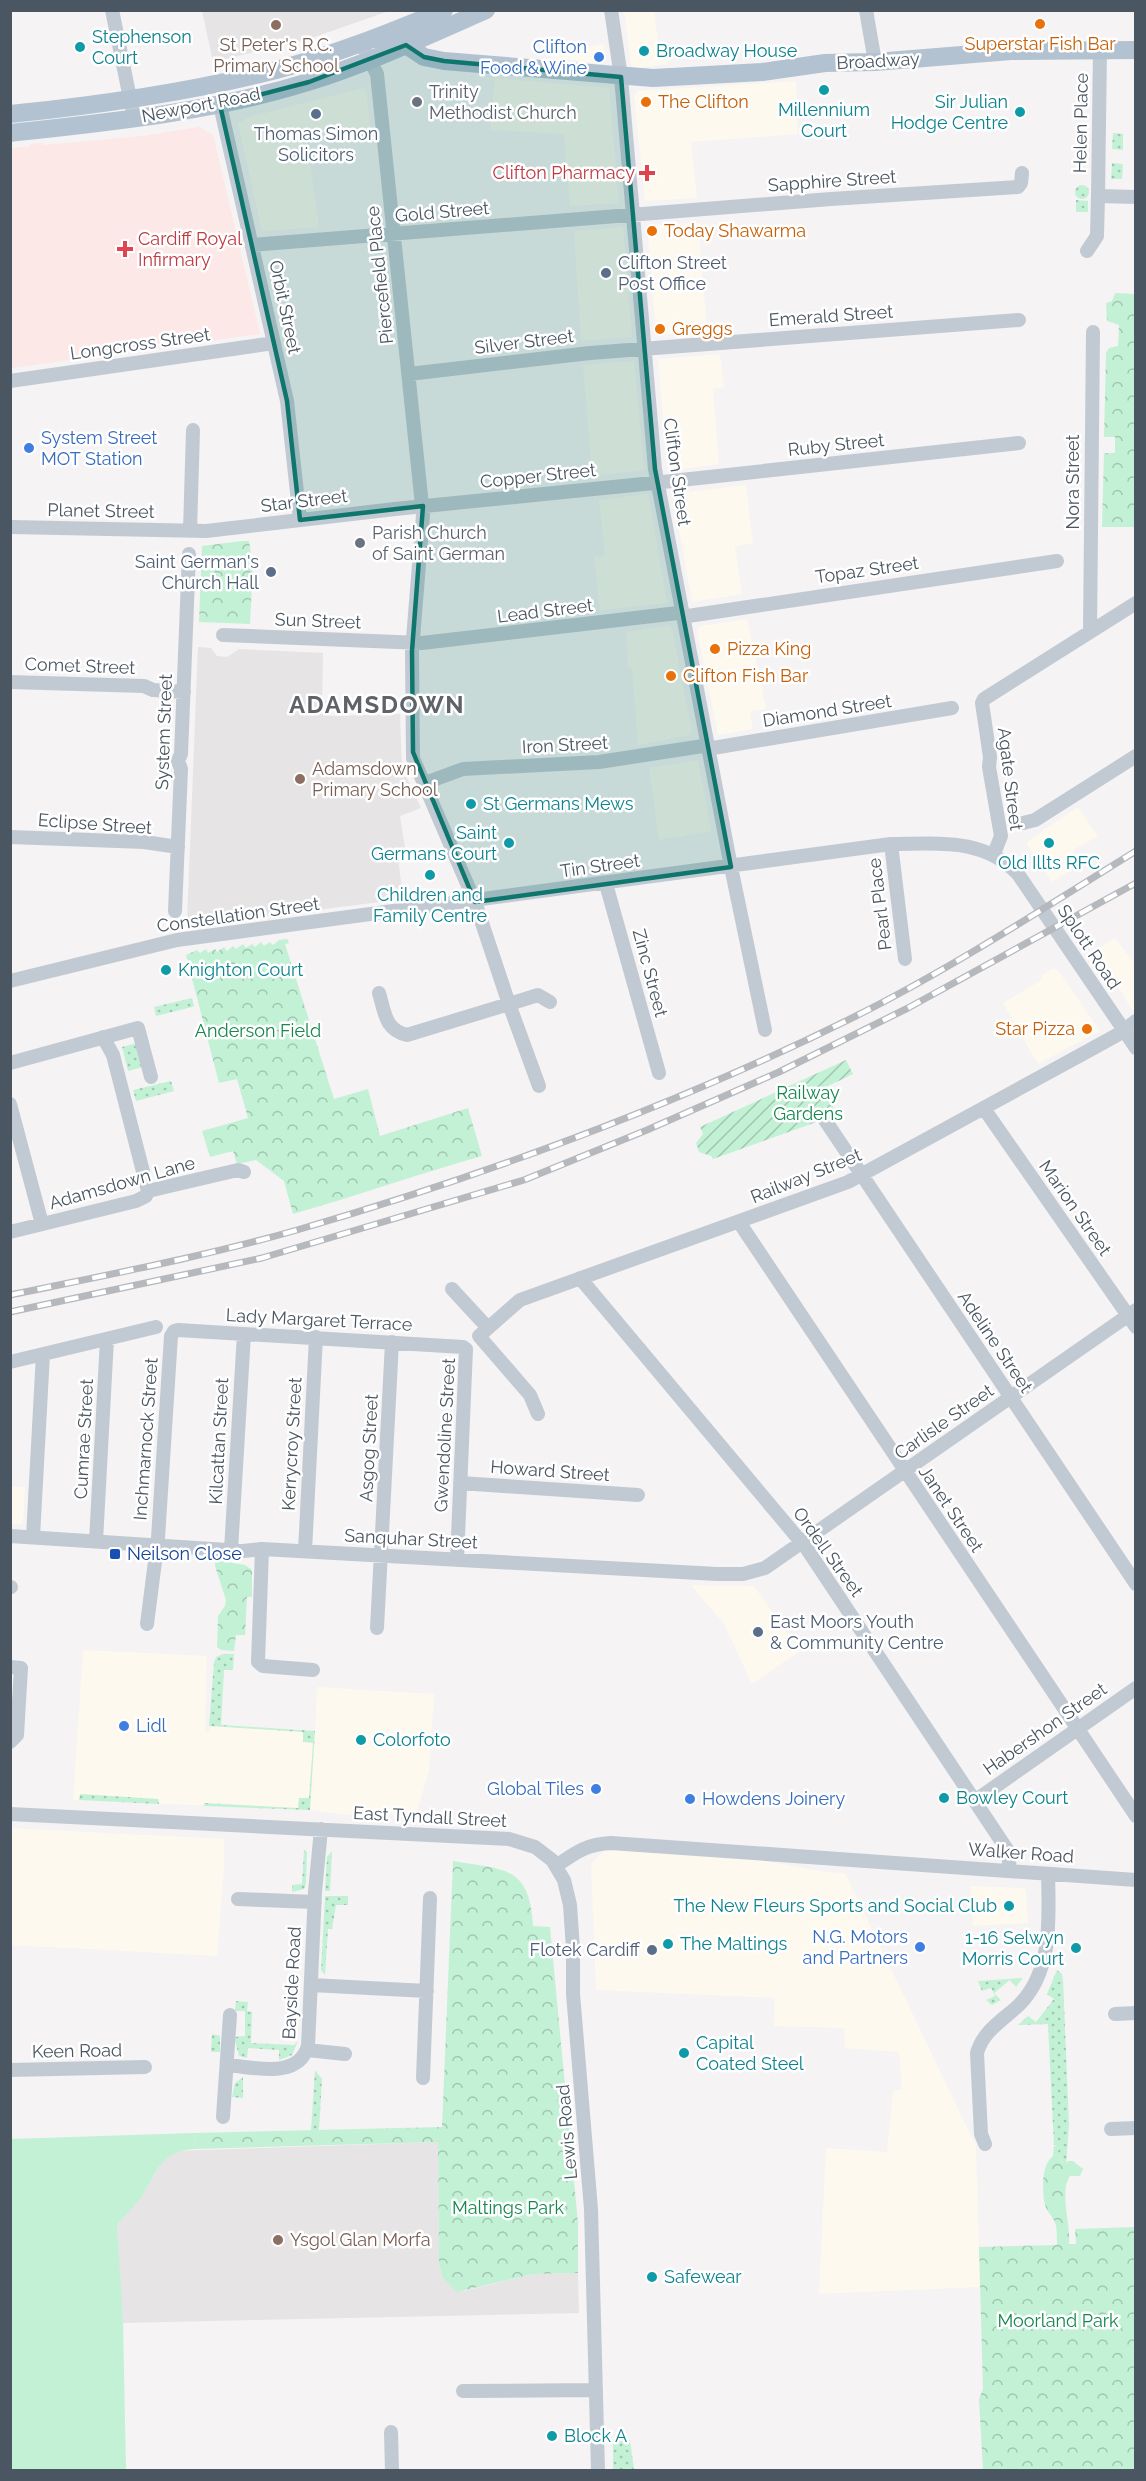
<svg xmlns="http://www.w3.org/2000/svg" width="1146" height="2481" viewBox="0 0 1146 2481" font-family="Raleway,sans-serif">
	<defs>
		<pattern id="grass-dots" width="8" height="8" patternUnits="userSpaceOnUse" patternTransform="scale(1.5)"><rect width="8" height="8" fill="#c3f1d5"/><path d="M2 2h.1M6 6h.1" fill="none" stroke="#a0c6b0" stroke-width="1.8" stroke-linecap="round"/></pattern>
		<pattern id="forest-crowns" width="20" height="18" patternUnits="userSpaceOnUse" patternTransform="scale(1.5)"><rect width="20" height="18" fill="#c3f1d5"/><path d="M2 6a3 3 0 1 1 6 0M12 15a3 3 0 1 1 6 0" fill="none" stroke="#a0c6b0"/></pattern>
		<pattern id="garden-furrows" width="10" height="10" patternUnits="userSpaceOnUse" patternTransform="scale(1.5)"><rect width="10" height="10" fill="#c3f1d5"/><path d="M-1 1l2-2M0 10L10 0M9 11l2-2" fill="none" stroke="#a0c6b0"/></pattern>
	</defs>
	<rect width="100%" height="100%" fill="#f5f3f3"/>
	<!-- commercial -->
	<path fill="#fdf9ef" d="M624,11H654L658,43H668L670,64L635,68L631,65Z
		M603,44L606,60L601,64L552,58L551,53Z
		M495,78L609,88L619,203L570,206L564,134L490,130Z
		M796,81L798,134L691,142L697,198L645,201L634,96L638,91Z
		M363,88L366,91L371,132H306L319,227L262,231L238,123L250,117Z
		M698,223L707,331L656,335L647,225Z
		M623,227L632,337L581,341L574,231Z
		M720,354L724,387L713,389L719,464L671,470L667,467L658,359Z
		M634,361L644,470L592,476L583,365Z
		M746,485L753,543L735,547L742,594L692,602L673,496L676,493Z
		M648,494L667,603L600,610L594,557L605,556L599,500Z
		M747,619L766,709L750,711L753,729L718,735L697,630L700,626Z
		M669,626L672,629L692,732L690,735L638,745L632,668H628L626,632Z
		M698,760L711,831L659,840L649,768Z
		M1078,807L1098,836L1073,850L1081,864L1052,882L1027,844L1028,841Z
		M1115,938L1135,964V1010L1133,1011L1095,951Z
		M1054,968L1056,971L1058,970L1100,1031L1038,1064L1003,1003L1040,981L1043,974Z
		M10,1487H25L23,1522L20,1524H11Z
		M691,1585L754,1586L800,1651L752,1684L724,1624Z
		M83,1650L207,1656L205,1732H209L210,1725L315,1731L317,1687L434,1694L429,1770L417,1812L411,1817L402,1818L394,1817L390,1812L369,1810L364,1817L310,1810L73,1800Z
		M11,1828L224,1839V1869L217,1956L11,1945Z
		M614,1850L760,1860L826,1872L845,1873L976,2146L980,2287L819,2294L826,2148L887,2152L893,2091L902,2089L899,2052L845,2048L844,2028L774,2026L775,1998L596,1990L591,1865L594,1860L603,1852Z
		M970,1886L1024,1888L1026,1890L1028,1923L973,1926Z"/>
	<!-- education -->
	<path fill="#e6e4e5" d="M202,11V10L389,11L306,40L213,62Z
		M198,647L211,648L217,656L227,657L239,649L323,653L322,700L328,701L329,716L400,714L402,767L421,808L400,816L406,855L398,857L403,899L206,924L191,925L187,923Z
		M438,2142L439,2263L442,2277L464,2291L533,2274L578,2273L579,2313L122,2323L117,2225L141,2197L162,2162L176,2151Z"/>
	<!-- medical -->
	<path fill="#fce8e6" d="M199,127L213,135L260,334L11,368V148L29,147L31,144L42,143L44,145L143,136Z"/>
	<!-- grass -->
	<path fill="url(#grass-dots)" d="M1113,133L1123,134V150L1112,149Z
		M1112,163L1123,164L1122,179H1111Z
		M1075 192a7 7 0 1 1 14 0a7 7 0 1 1-14 0Z
		M1076,200L1088,201V212H1076Z
		M192,998L194,1006L192,1007L156,1016L154,1007Z
		M137,1043L143,1067L128,1071L122,1047Z
		M171,1081L174,1091L136,1101L133,1090Z
		M223,1654H234L233,1670H224L221,1725L315,1731L310,1810L204,1806V1803L298,1808L299,1798H309L313,1743L303,1742V1732L209,1726L214,1663L216,1657Z
		M80,1794L158,1799L159,1804L79,1800Z
		M304,1850L307,1852L306,1884L304,1889L292,1892V1885L302,1884Z
		M332,1851L330,1891H325L327,1857Z
		M325,1896H348V1905H336L332,1929H328L325,1975L321,1970Z
		M1057,1970L1062,1974L1063,1980L1069,2124L1066,2166L1057,2154L1056,2145H1054L1048,2024L1018,2025L1028,2016L1036,2022L1054,1999L1047,1994Z
		M1023,1978L1016,1987L1010,1980L994,1993L1001,2000L992,2005L986,2000L995,1996L991,1988L982,1991L978,1981Z
		M236,2001L248,2002L247,2011L252,2012L251,2043L294,2045L298,2041L292,2055L279,2060V2050L248,2048L247,2058L239,2056L234,2037L245,2036V2011H235Z
		M212,2034L220,2036V2052H211Z
		M315,2070L322,2079L319,2130H311Z
		M243,2077V2098L232,2097L235,2083Z
		M613,2439L630,2440L634,2470H613Z"/>
	<!-- forest -->
	<path fill="url(#forest-crowns)" d="M1115,293L1135,294V527H1102L1104,453H1115V437H1104L1106,353L1109,348L1118,346L1119,325L1107,321L1106,303L1112,301Z
		M242,541H249L253,567L250,624L199,622L202,546Z
		M287,939L289,943L285,944L334,1099L368,1089L380,1136L468,1108L482,1156C418,1174 356,1196 293,1214L284,1181L256,1160L237,1164L233,1151L210,1157L202,1131L248,1118L237,1079L219,1083L186,955L197,950L200,953L206,949L208,953L215,949L217,952L224,947L227,951L233,946L236,949L243,944L246,948L252,944L255,947L261,942L264,946L270,942L273,945L279,940Z
		M215,1560L245,1565L252,1570V1597H247L245,1635H236L234,1651L221,1650L217,1647L218,1616L225,1606L226,1600L215,1566Z
		M453,1861C504,1870 530,1865 533,1926L550,1927L578,2223V2273L533,2274L457,2292L442,2277L439,2263L438,2142L195,2149L194,2133L442,2127Z
		M1054,2145L1059,2149L1057,2154L1065,2165L1068,2161H1073L1083,2169L1080,2176H1070C1059,2191 1071,2226 1069,2244H1076L1075,2229L1135,2227V2470H983L979,2399L983,2389L979,2247L1057,2245C1057,2239 1057,2231 1056,2226C1055,2218 1047,2213 1045,2205C1042,2191 1041,2165 1053,2156Z"/>
	<!-- garden -->
	<path fill="url(#garden-furrows)" d="M846,1060L853,1074L826,1087L836,1115L713,1159L711,1156L699,1152L696,1143L703,1134L700,1127Z"/>
	<!-- pitch -->
	<path fill="#c3f1d5" d="M194,2133L195,2149C160,2151 158,2171 142,2196C135,2206 125,2215 117,2225L123,2323L126,2470H11V2139Z"/>
	<g fill="none" stroke-linecap="round" stroke-linejoin="round">
		<!-- minor -->
		<path stroke="#c1cad2" stroke-width="14" d="M112,10L134,118
			M611,10L621,77L655,469L731,867L765,1030
			M866,10L875,62
			M361,43L377,74L423,515L412,651L413,758L475,902L509,1004L407,1035C385,1030 385,1013 379,993
			M220,105L287,401L300,520
			M1098,196L1100,50
			M252,245L831,199L1018,187L1021,183L1022,173
			M1087,251L1097,236L1098,196L1136,197
			M409,374L590,353L1019,320
			M10,381L274,343
			M10,527L206,531L395,509L663,482L1019,443
			M190,531L193,430
			M1090,632L1093,332
			M223,635L422,643L678,613L688,616L1057,561
			M10,682L144,686L153,690L184,692
			M425,783L463,769L599,762L703,746L713,748L952,708
			M1023,823L1035,820L1136,756
			M10,837L144,842L178,847
			M891,844L905,959
			M994,854L1001,836L989,767L990,757L982,703L984,699L1136,603
			M606,884L659,1073
			M175,911L181,769L178,761L181,754L189,554
			M10,981L177,940L891,844C937,844 983,837 1018,874L1136,1048
			M103,1037L113,1055L148,1191
			M10,1063L138,1028L151,1077
			M539,1086L509,1004L538,995L550,1002
			M10,1104L42,1224
			M985,1110L1136,1327
			M825,1120L1136,1584
			M739,1222L1136,1816
			M10,1232L136,1201L146,1196L148,1191L238,1170L244,1172
			M580,1278L807,1549L1008,1851L1010,1871
			M452,1289L488,1328
			M10,1362L156,1327
			M538,1414L530,1395L479,1336L520,1300L848,1182L1088,1051L1117,1035L1136,1021
			M460,1483L638,1495
			M10,1536L243,1551L262,1549L717,1574H743L765,1568L1136,1310
			M33,1537L43,1354
			M96,1541L107,1339
			M262,1549L258,1662L263,1666L313,1670
			M231,1550L244,1334
			M305,1551L316,1337
			M10,1587H11
			M147,1624L158,1538L171,1336L174,1331L178,1330L463,1347L466,1349L457,1560
			M377,1628L392,1342
			M10,1667L21,1668L17,1735L10,1742
			M976,1800L1136,1688
			M10,1814L509,1839L535,1847L552,1860L564,1880L570,1905L573,1949V1994L591,2209L598,2470
			M556,1866C575,1853 586,1844 611,1843L1136,1880
			M238,1899L315,1902
			M311,1985L427,1991
			M1115,2014L1136,2013
			M307,2050L345,2054
			M227,2065C254,2067 298,2080 308,2046L315,1892L321,1829
			M10,2070L145,2067
			M423,2078L430,1898
			M223,2117L230,2015
			M1111,2129L1136,2128
			M985,2144L981,2134L977,2053C983,2031 1003,2020 1019,2005C1053,1971 1049,1919 1048,1874
			M463,2391L596,2390
			M391,2432L392,2470"/>
		<!-- major -->
		<path stroke="#b3c2d1" stroke-width="18" d="M373,39L394,41L406,45L424,57L444,61L653,78L762,72L825,63L875,62L1011,51L1136,50
			M10,114C100,105 190,92 276,70C334,55 389,33 444,10
			M10,133C110,122 212,112 308,82C369,63 427,36 486,10"/>
		<!-- rail casing -->
		<g stroke="#b5b8bd" stroke-width="7">
			<path id="rail" d="M10,1295C106,1275 203,1257 297,1230C489,1174 677,1105 856,1016C952,968 1044,908 1136,851
				M10,1312L262,1258L524,1180L647,1130L779,1072L908,1008L1136,883"/>
		</g>
		<!-- rail -->
		<use href="#rail" stroke="#fff" stroke-width="4.5" stroke-dasharray="14" stroke-linecap="butt"/>
	</g>
	<!-- marked area -->
	<path fill="#0f766e" fill-opacity="0.2" stroke="#0f766e" stroke-width="4.5" stroke-linejoin="round" d="M406,45L424,57L444,61L621,77L655,469L731,867L475,902L413,752L412,651L423,506L300,520L287,401L220,105L309,82Z"/>
	<!-- markers -->
	<g fill="#e8710a" stroke="#fff" stroke-width="2">
		<circle cx="1040" cy="24" r="6"/>
		<circle cx="646" cy="102" r="6"/>
		<circle cx="652" cy="231" r="6"/>
		<circle cx="660" cy="329" r="6"/>
		<circle cx="715" cy="649" r="6"/>
		<circle cx="671" cy="676" r="6"/>
		<circle cx="1087" cy="1029" r="6"/>
	</g>
	<g fill="#8d6e63" stroke="#fff" stroke-width="2">
		<circle cx="276" cy="25" r="6"/>
		<circle cx="300" cy="779" r="6"/>
		<circle cx="278" cy="2240" r="6"/>
	</g>
	<g fill="#0f9aa8" stroke="#fff" stroke-width="2">
		<circle cx="80" cy="47" r="6"/>
		<circle cx="644" cy="51" r="6"/>
		<circle cx="824" cy="90" r="6"/>
		<circle cx="1020" cy="112" r="6"/>
		<circle cx="471" cy="804" r="6"/>
		<circle cx="509" cy="843" r="6"/>
		<circle cx="1049" cy="843" r="6"/>
		<circle cx="430" cy="875" r="6"/>
		<circle cx="166" cy="970" r="6"/>
		<circle cx="361" cy="1740" r="6"/>
		<circle cx="944" cy="1798" r="6"/>
		<circle cx="1009" cy="1906" r="6"/>
		<circle cx="668" cy="1944" r="6"/>
		<circle cx="1076" cy="1948" r="6"/>
		<circle cx="684" cy="2053" r="6"/>
		<circle cx="652" cy="2277" r="6"/>
		<circle cx="552" cy="2436" r="6"/>
	</g>
	<g fill="#3f7fe0" stroke="#fff" stroke-width="2">
		<circle cx="599" cy="57" r="6"/>
		<circle cx="29" cy="448" r="6"/>
		<circle cx="124" cy="1726" r="6"/>
		<circle cx="596" cy="1789" r="6"/>
		<circle cx="690" cy="1799" r="6"/>
		<circle cx="920" cy="1947" r="6"/>
	</g>
	<g fill="#6b7280" stroke="#fff" stroke-width="2">
		<circle cx="417" cy="102" r="6"/>
		<circle cx="360" cy="543" r="6"/>
	</g>
	<g fill="#5c6f8a" stroke="#fff" stroke-width="2">
		<circle cx="316" cy="114" r="6"/>
		<circle cx="606" cy="273" r="6"/>
		<circle cx="271" cy="572" r="6"/>
		<circle cx="758" cy="1632" r="6"/>
		<circle cx="652" cy="1950" r="6"/>
	</g>
	<g fill="#e0444e" stroke="#fff" stroke-width="2">
		<path d="M644 164h6v6h6v6h-6v6h-6v-6h-6v-6h6z"/>
		<path d="M122 240h6v6h6v6h-6v6h-6v-6h-6v-6h6z"/>
	</g>
	<rect fill="#1a4fb4" stroke="#fff" stroke-width="2" x="109" y="1548" width="12" height="12" rx="3"/>
	<g text-anchor="middle" stroke-width="5" stroke-linejoin="round" paint-order="stroke">
		<!-- culture labels -->
		<g font-size="18" fill="#0d838f" stroke="#fff" text-anchor="start">
			<text x="92" y="43">Stephenson<tspan x="92" dy="21">Court</tspan></text>
			<text x="656" y="57">Broadway House</text>
			<text x="1008" y="108" text-anchor="end">Sir Julian<tspan x="1008" dy="21">Hodge Centre</tspan></text>
			<text x="824" y="116" text-anchor="middle">Millennium<tspan x="824" dy="21">Court</tspan></text>
			<text x="483" y="810">St Germans Mews</text>
			<text x="497" y="839" text-anchor="end">Saint<tspan x="497" dy="21">Germans Court</tspan></text>
			<text x="1049" y="869" text-anchor="middle">Old Illts RFC</text>
			<text x="430" y="901" text-anchor="middle">Children and<tspan x="430" dy="21">Family Centre</tspan></text>
			<text x="178" y="976">Knighton Court</text>
			<text x="373" y="1746">Colorfoto</text>
			<text x="956" y="1804">Bowley Court</text>
			<text x="997" y="1912" text-anchor="end">The New Fleurs Sports and Social Club</text>
			<text x="1064" y="1944" text-anchor="end">1-16 Selwyn<tspan x="1064" dy="21">Morris Court</tspan></text>
			<text x="680" y="1950">The Maltings</text>
			<text x="696" y="2049">Capital<tspan x="696" dy="21">Coated Steel</tspan></text>
			<text x="664" y="2283">Safewear</text>
			<text x="564" y="2442">Block A</text>
		</g>
		<!-- food labels -->
		<g font-size="18" fill="#c56008" stroke="#fff" text-anchor="start">
			<text x="1040" y="50" text-anchor="middle">Superstar Fish Bar</text>
			<text x="658" y="108">The Clifton</text>
			<text x="664" y="237">Today Shawarma</text>
			<text x="672" y="335">Greggs</text>
			<text x="727" y="655">Pizza King</text>
			<text x="683" y="682">Clifton Fish Bar</text>
			<text x="1075" y="1035" text-anchor="end">Star Pizza</text>
		</g>
		<!-- education labels -->
		<g font-size="18" fill="#785e54" stroke="#fff" text-anchor="start">
			<text x="276" y="51" text-anchor="middle">St Peter's R.C.<tspan x="276" dy="21">Primary School</tspan></text>
			<text x="312" y="775">Adamsdown<tspan x="312" dy="21">Primary School</tspan></text>
			<text x="290" y="2246">Ysgol Glan Morfa</text>
		</g>
		<!-- shop labels -->
		<g font-size="18" fill="#366cbe" stroke="#fff" text-anchor="end">
			<text x="587" y="53">Clifton<tspan x="587" dy="21">Food &amp; Wine</tspan></text>
			<text x="41" y="444" text-anchor="start">System Street<tspan x="41" dy="21">MOT Station</tspan></text>
			<text x="136" y="1732" text-anchor="start">Lidl</text>
			<text x="584" y="1795">Global Tiles</text>
			<text x="702" y="1805" text-anchor="start">Howdens Joinery</text>
			<text x="908" y="1943">N.G. Motors<tspan x="908" dy="21">and Partners</tspan></text>
		</g>
		<!-- street labels -->
		<g font-size="18" fill="#4a5661" stroke="#fff">
			<text transform="translate(878 61) rotate(-3)" y="6">Broadway</text>
			<text transform="translate(201 105) rotate(-11)" y="6">Newport Road</text>
			<text transform="translate(1081 123) rotate(-89)" y="6">Helen Place</text>
			<text transform="translate(832 181) rotate(-4)" y="6">Sapphire Street</text>
			<text transform="translate(442 212) rotate(-5)" y="6">Gold Street</text>
			<text transform="translate(380 275) rotate(-96)" y="6">Piercefield Place</text>
			<text transform="translate(285 307) rotate(78)" y="6">Orbit Street</text>
			<text transform="translate(831 316) rotate(-4)" y="6">Emerald Street</text>
			<text transform="translate(524 342) rotate(-7)" y="6">Silver Street</text>
			<text transform="translate(140 344) rotate(-8)" y="6">Longcross Street</text>
			<text transform="translate(836 445) rotate(-6)" y="6">Ruby Street</text>
			<text transform="translate(677 472) rotate(82)" y="6">Clifton Street</text>
			<text transform="translate(538 476) rotate(-6)" y="6">Copper Street</text>
			<text transform="translate(1073 482) rotate(-90)" y="6">Nora Street</text>
			<text transform="translate(304 501) rotate(-7)" y="6">Star Street</text>
			<text transform="translate(101 511) rotate(1)" y="6">Planet Street</text>
			<text transform="translate(867 570) rotate(-8)" y="6">Topaz Street</text>
			<text transform="translate(545 611) rotate(-7)" y="6">Lead Street</text>
			<text transform="translate(318 621) rotate(2)" y="6">Sun Street</text>
			<text transform="translate(80 666) rotate(2)" y="6">Comet Street</text>
			<text transform="translate(827 711) rotate(-9)" y="6">Diamond Street</text>
			<text transform="translate(164 732) rotate(-88)" y="6">System Street</text>
			<text transform="translate(565 745) rotate(-3)" y="6">Iron Street</text>
			<text transform="translate(1010 779) rotate(83)" y="6">Agate Street</text>
			<text transform="translate(95 824) rotate(4)" y="6">Eclipse Street</text>
			<text transform="translate(600 866) rotate(-8)" y="6">Tin Street</text>
			<text transform="translate(880 904) rotate(-97)" y="6">Pearl Place</text>
			<text transform="translate(238 915) rotate(-8)" y="6">Constellation Street</text>
			<text transform="translate(1089 947) rotate(56)" y="6">Splott Road</text>
			<text transform="translate(650 973) rotate(75)" y="6">Zinc Street</text>
			<text transform="translate(806 1176) rotate(-22)" y="6">Railway Street</text>
			<text transform="translate(122 1183) rotate(-16)" y="6">Adamsdown Lane</text>
			<text transform="translate(1075 1208) rotate(55)" y="6">Marion Street</text>
			<text transform="translate(319 1320) rotate(3)" y="6">Lady Margaret Terrace</text>
			<text transform="translate(995 1342) rotate(56)" y="6">Adeline Street</text>
			<text transform="translate(944 1422) rotate(-35)" y="6">Carlisle Street</text>
			<text transform="translate(445 1435) rotate(-87)" y="6">Gwendoline Street</text>
			<text transform="translate(84 1439) rotate(-87)" y="6">Cumrae Street</text>
			<text transform="translate(146 1439) rotate(-86)" y="6">Inchmarnock Street</text>
			<text transform="translate(219 1441) rotate(-87)" y="6">Kilcattan Street</text>
			<text transform="translate(292 1444) rotate(-87)" y="6">Kerrycroy Street</text>
			<text transform="translate(369 1448) rotate(-87)" y="6">Asgog Street</text>
			<text transform="translate(550 1471) rotate(4)" y="6">Howard Street</text>
			<text transform="translate(951 1509) rotate(56)" y="6">Janet Street</text>
			<text transform="translate(411 1539) rotate(3)" y="6">Sanquhar Street</text>
			<text transform="translate(828 1552) rotate(54)" y="6">Ordell Street</text>
			<text transform="translate(1045 1729) rotate(-35)" y="6">Habershon Street</text>
			<text transform="translate(430 1817) rotate(3)" y="6">East Tyndall Street</text>
			<text transform="translate(1021 1853) rotate(4)" y="6">Walker Road</text>
			<text transform="translate(292 1983) rotate(-87)" y="6">Bayside Road</text>
			<text transform="translate(77 2051) rotate(-1)" y="6">Keen Road</text>
			<text transform="translate(567 2132) rotate(-95)" y="6">Lewis Road</text>
		</g>
		<!-- worship labels -->
		<g font-size="18" fill="#5b616d" stroke="#fff" text-anchor="start">
			<text x="429" y="98">Trinity<tspan x="429" dy="21">Methodist Church</tspan></text>
			<text x="372" y="539">Parish Church<tspan x="372" dy="21">of Saint German</tspan></text>
		</g>
		<!-- service labels -->
		<g font-size="18" fill="#4e5e75" stroke="#fff" text-anchor="start">
			<text x="316" y="140" text-anchor="middle">Thomas Simon<tspan x="316" dy="21">Solicitors</tspan></text>
			<text x="618" y="269">Clifton Street<tspan x="618" dy="21">Post Office</tspan></text>
			<text x="259" y="568" text-anchor="end">Saint German's<tspan x="259" dy="21">Church Hall</tspan></text>
			<text x="770" y="1628">East Moors Youth<tspan x="770" dy="21">&amp; Community Centre</tspan></text>
			<text x="640" y="1956" text-anchor="end">Flotek Cardiff</text>
		</g>
		<!-- health labels -->
		<g font-size="18" fill="#be3a42" stroke="#fff" text-anchor="end">
			<text x="635" y="179">Clifton Pharmacy</text>
			<text x="138" y="245" text-anchor="start">Cardiff Royal<tspan x="138" dy="21">Infirmary</tspan></text>
		</g>
		<!-- park labels -->
		<g font-size="18" fill="#17864f" stroke="#fff">
			<text x="258" y="1037">Anderson Field</text>
			<text x="808" y="1099">Railway<tspan x="808" dy="21">Gardens</tspan></text>
			<text x="508" y="2214">Maltings Park</text>
			<text x="1058" y="2327">Moorland Park</text>
		</g>
		<!-- transit labels -->
		<g font-size="18" fill="#164399" stroke="#fff" text-anchor="start">
			<text x="127" y="1560">Neilson Close</text>
		</g>
		<!-- district labels -->
		<g font-size="24" font-weight="bold" letter-spacing="1.5" fill="#5f6368" stroke="#fff">
			<text x="377" y="713">ADAMSDOWN</text>
		</g>
	</g>
	<!-- border -->
	<rect width="1146" height="2481" fill="none" stroke="#4a5661" stroke-width="24"/>
</svg>
